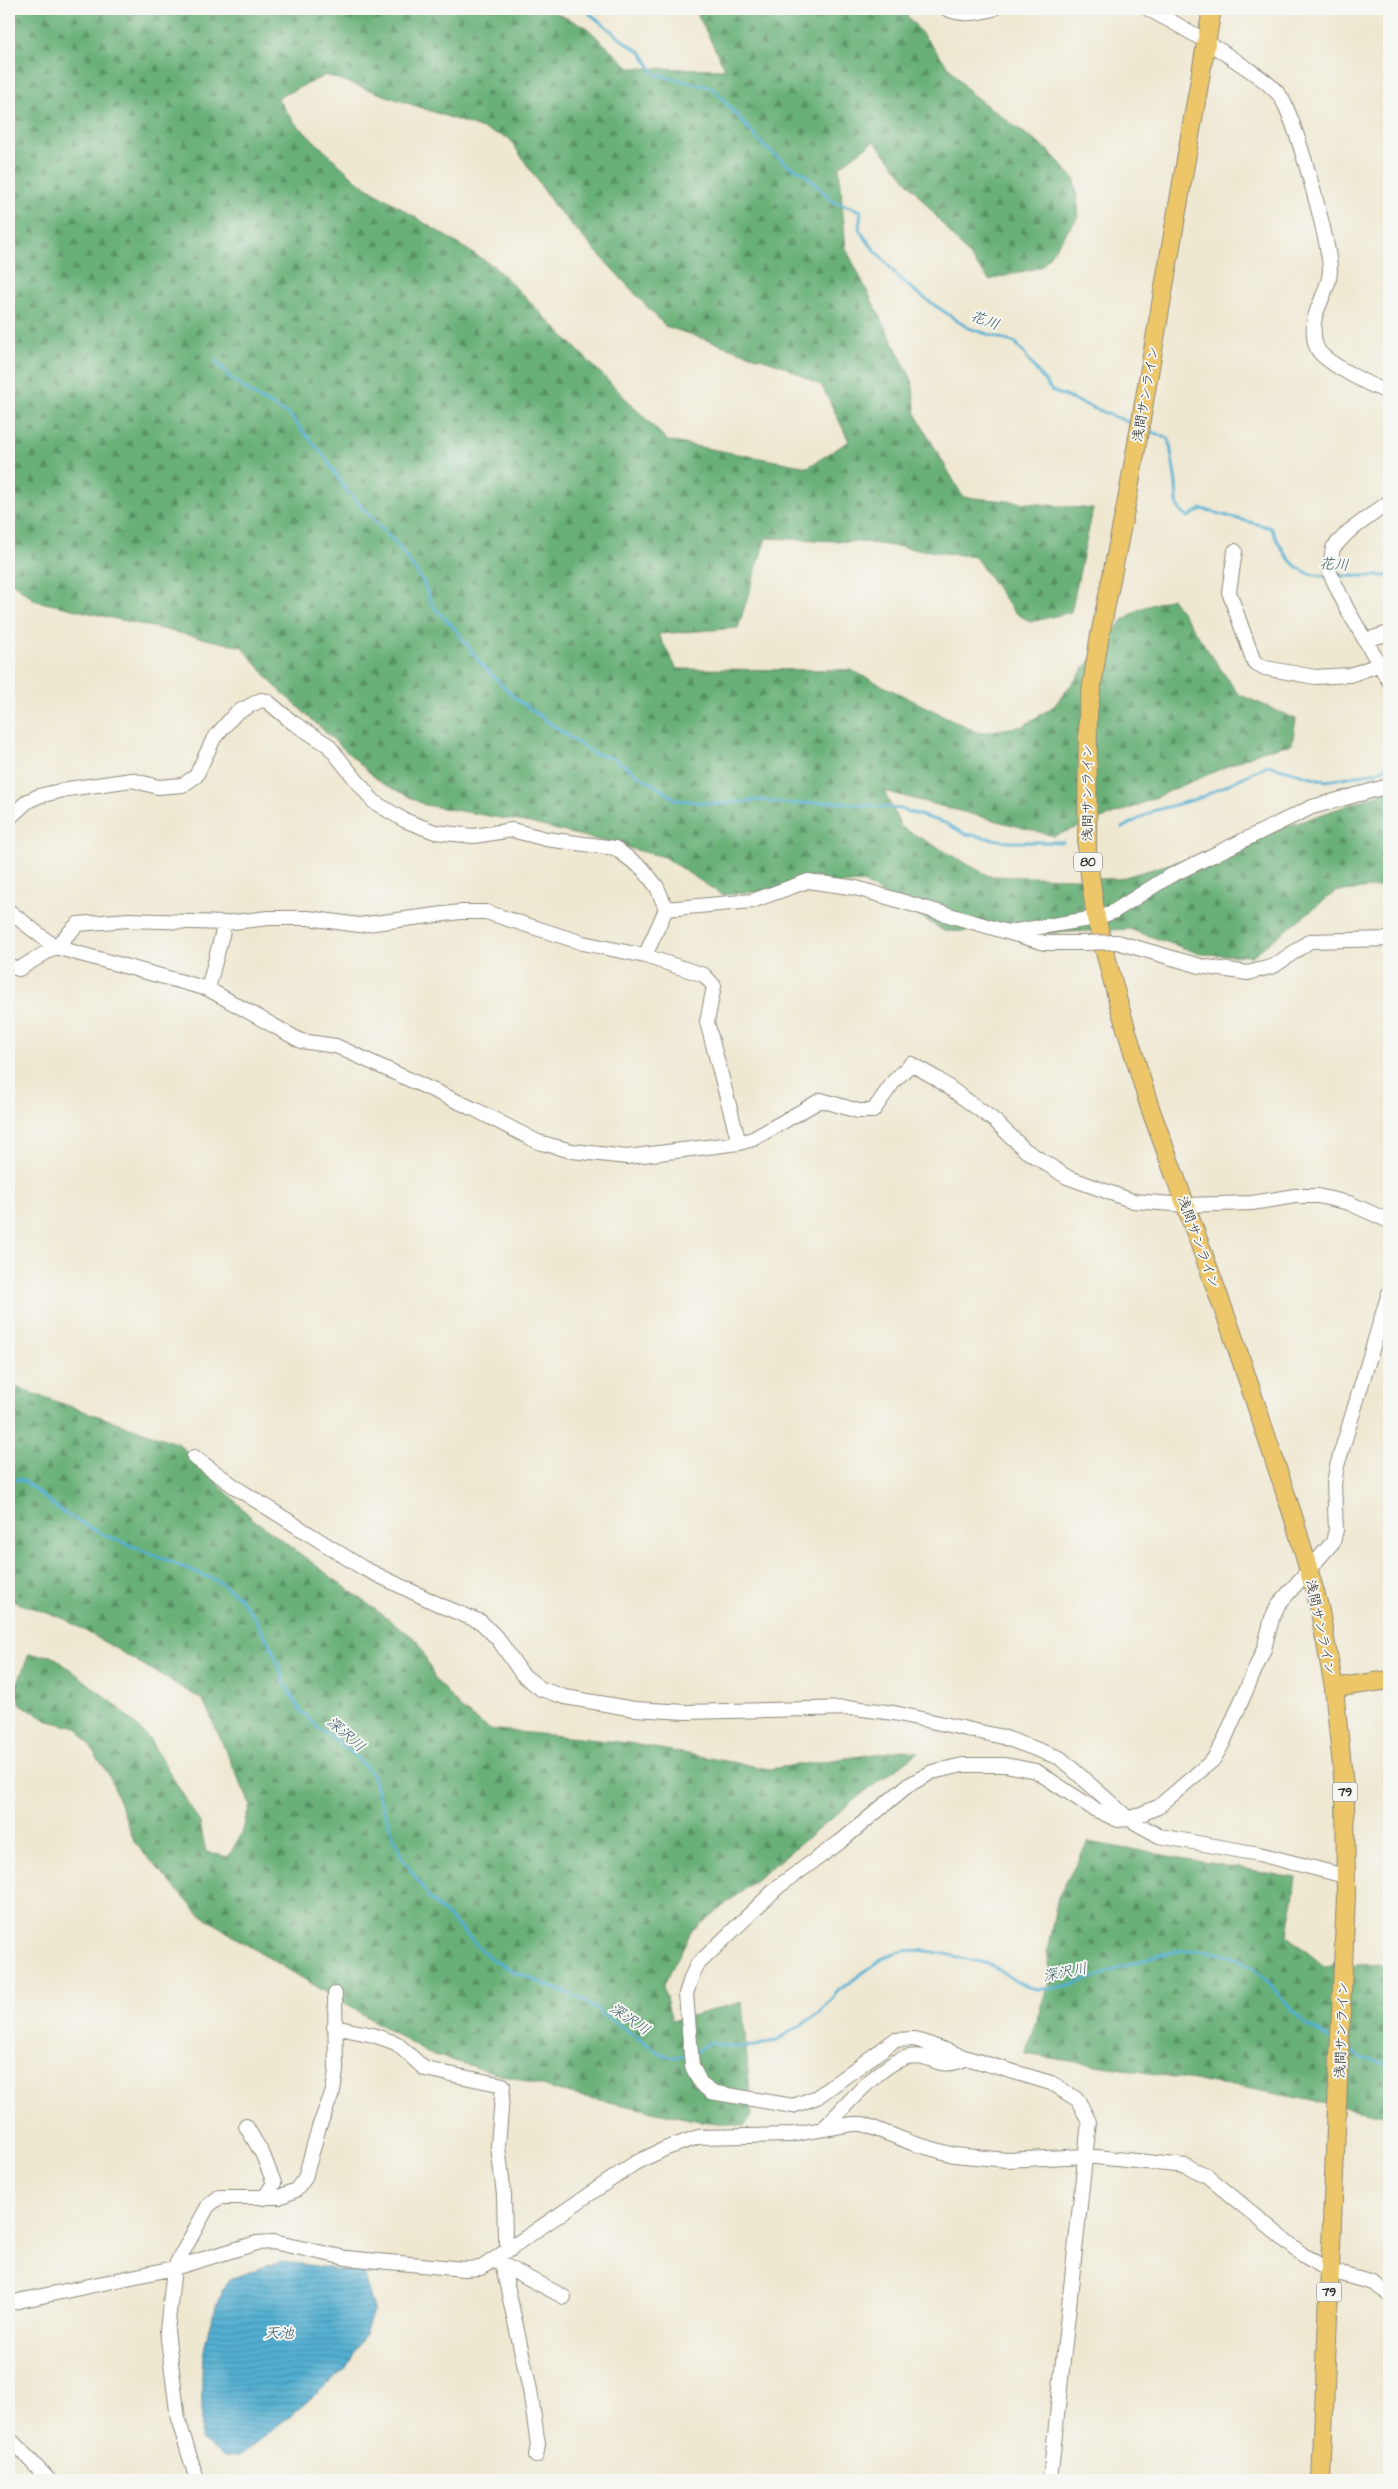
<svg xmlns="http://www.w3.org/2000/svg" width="1398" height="2489" viewBox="0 0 1398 2489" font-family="'Architects Daughter','Klee One',sans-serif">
	<defs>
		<pattern id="forest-firs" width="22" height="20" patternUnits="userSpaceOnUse" patternTransform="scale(1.25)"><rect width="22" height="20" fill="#68b077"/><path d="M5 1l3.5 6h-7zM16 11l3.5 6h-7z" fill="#568f62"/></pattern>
		<pattern id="water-rules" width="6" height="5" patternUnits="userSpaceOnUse" patternTransform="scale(1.25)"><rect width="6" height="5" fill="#53afd1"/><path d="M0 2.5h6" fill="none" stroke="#458faa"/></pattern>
	</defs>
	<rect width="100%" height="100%" fill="#f6f6f2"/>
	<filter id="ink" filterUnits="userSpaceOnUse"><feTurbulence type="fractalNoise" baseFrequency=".02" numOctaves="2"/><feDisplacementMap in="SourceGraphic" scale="10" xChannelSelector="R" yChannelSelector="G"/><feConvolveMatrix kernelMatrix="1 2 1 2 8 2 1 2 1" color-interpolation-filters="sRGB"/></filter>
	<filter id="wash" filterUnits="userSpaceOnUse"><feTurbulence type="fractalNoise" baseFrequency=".0096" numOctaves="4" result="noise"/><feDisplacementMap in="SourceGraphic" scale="20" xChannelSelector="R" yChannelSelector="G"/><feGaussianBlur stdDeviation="1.12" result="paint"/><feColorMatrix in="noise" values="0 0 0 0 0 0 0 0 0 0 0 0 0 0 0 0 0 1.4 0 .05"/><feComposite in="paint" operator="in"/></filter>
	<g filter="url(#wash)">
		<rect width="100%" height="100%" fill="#efe8d1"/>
		<!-- forest -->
		<path fill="url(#forest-firs)" stroke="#4a6e51" fill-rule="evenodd" d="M9,9H547L586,27L630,68L725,69L695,9H902L970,93L1050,152L1075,180L1079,216L1041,267L989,280L874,141L839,167L846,249L912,380L916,415L963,497L1093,509L1071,612L1031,622L1014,612L975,557L863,542L766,538L738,628L658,634L677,669L851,670L979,733L1023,726L1054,706L1123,620L1139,609L1172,598L1238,694L1296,719L1292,744L1262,751L1131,808L1054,836L884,791L901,827L989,876L1118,879L1228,847L1389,791V886L1335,892L1252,956L1201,954L1129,929L1051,933L944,931L863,882L722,895L664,857L530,823L425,805L380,782L274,685L242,647L36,601L9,580ZM326,75L509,138L555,207L665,326L781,365L822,386L849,441L808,467L668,441L495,267L356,180L294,122L277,98Z
			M9,1385L179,1444L253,1519L418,1641L435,1679L461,1709L489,1729L628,1743L769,1769L903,1750L919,1752L863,1793L691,1932L663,1986L672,2021L742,2002L752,2116L744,2126L699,2121L566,2093L427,2053L239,1940L196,1911L135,1843L109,1775L78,1728L48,1721L21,1704L15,1690L29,1654L53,1656L117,1706L150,1740L200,1823L206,1852L228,1857L242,1833L250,1804L203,1700L65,1619L9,1600Z
			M1088,1842L1296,1878L1288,1936L1324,1966L1389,1964V2116L1246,2088L1025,2054L1051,1976L1047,1951L1058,1897Z"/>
		<!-- water -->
		<path fill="url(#water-rules)" stroke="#3f6d7e" d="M281,2261L363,2273L374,2309L365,2334L346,2368L301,2407L239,2456H223L201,2440C203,2418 201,2397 202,2375C202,2340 214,2309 229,2279Z"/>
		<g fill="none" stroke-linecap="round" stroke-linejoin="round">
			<!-- stream -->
			<path stroke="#53afd1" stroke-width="3" d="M580,9L588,12L626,43L641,52L655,74L713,88L764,146L789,166L804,173L833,201L861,211L859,229L868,242L899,278L920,295L968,328L1016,343L1052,391L1135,425
				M216,360L229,377L255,396L289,415L326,458L345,489L399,547L423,582L433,606L458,632L479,662L516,699L592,753L613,758L677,800L717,804L761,800L789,804L834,802L900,809L945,823L965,834L1010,842H1063
				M1145,429L1169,439L1176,483L1177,502L1180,511L1188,517L1202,509L1271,528C1283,553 1295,577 1327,576
				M1335,576H1389
				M1122,828L1153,811L1200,798L1268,765L1326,781L1376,772L1389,766
				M9,1478L24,1481L65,1514L102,1534L218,1581L238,1596L253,1615L273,1650L284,1682L300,1710L316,1726L352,1753L373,1775L377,1792L401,1855L430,1899L491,1959L514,1972L579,1998L660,2053L672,2057L687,2056
				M1345,2048L1362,2058L1389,2064
				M695,2052L708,2043L734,2047L756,2046L777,2040L820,2013L839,1990L885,1957C910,1944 940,1953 966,1959C976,1961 987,1962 995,1967C1009,1976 1021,1988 1039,1989C1051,1990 1065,1986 1076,1983C1125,1969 1170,1941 1222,1953C1262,1962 1278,1998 1305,2023C1313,2030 1324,2035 1334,2041"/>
		</g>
	</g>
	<g filter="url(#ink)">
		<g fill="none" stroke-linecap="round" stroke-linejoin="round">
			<!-- minor casing -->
			<g stroke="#8d8a7e" stroke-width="16">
				<path id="minor" d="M947,9C962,16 978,13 993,9
					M1148,9C1181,26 1212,44 1242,65C1255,74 1270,83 1280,96C1295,117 1330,243 1330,270C1330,285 1319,302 1315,317C1313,326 1313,342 1318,350C1326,363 1374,388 1389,392
					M1389,502L1348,532L1333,548L1329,571L1347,609L1389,681
					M1235,551L1229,592L1254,662L1265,668L1315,677L1350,675L1378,665
					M1366,640L1389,633
					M9,818L28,801L39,796L68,789L132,780L158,787L183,785L196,776L214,738L236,713L261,700L267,701L292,722L328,745L374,802L404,820L435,832L474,836L512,830L546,839L615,848L643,869L657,887L666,909L645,956
					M666,909L752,901L808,881L856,888L1045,943H1084
					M9,911L55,947L208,989L301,1041L336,1046L476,1110L538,1142L572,1151L627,1157L739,1143L753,1139L821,1100L858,1111H873L894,1081L911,1064L936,1078L995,1121L1025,1150L1067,1177L1133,1201L1186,1205L1252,1203L1295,1196H1318L1349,1203L1389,1221
					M1009,932L1096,918L1113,912L1168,877L1312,807L1389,786
					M1117,942L1200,966L1248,973L1274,966L1310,941L1389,939
					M9,966L19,969L55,947L78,924L128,920L225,923L269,918H308L359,925L460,912H486L583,943L645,956L704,975L714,986L707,1022L739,1143
					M208,989L225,923
					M194,1457L238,1489L363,1568L442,1606L481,1622L498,1639L522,1674L541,1689L565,1697L634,1709L686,1712L854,1708L894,1713L1003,1737L1060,1758L1129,1819L1159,1836L1259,1854L1345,1876
					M334,2027L373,2035L396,2043L425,2069L503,2085L498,2146L504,2195L505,2236L510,2250
					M246,2126L263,2155L274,2183L264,2198
					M824,2128C843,2109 882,2062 908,2057C934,2052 936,2073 967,2058
					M500,2263L564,2297
					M503,2267L530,2390L538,2445L536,2456
					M9,2303L174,2268L257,2243L273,2242L346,2258L464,2269L481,2268L635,2163L667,2148L698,2137L789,2135L853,2124H863L912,2143L954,2155L1007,2160L1086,2156L1186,2166L1206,2175L1303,2255L1330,2271L1373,2283L1389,2294
					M9,2438L49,2480
					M197,2480L178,2419L167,2331L174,2268L208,2206L219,2197H279L296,2190L305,2178L319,2127L333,2091L336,2071L335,1994
					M1050,2480L1089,2122L1078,2100L1051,2083L967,2058L915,2039L895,2040L817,2097L793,2106L711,2092L701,2084L692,2066L686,1994L691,1978L697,1965L779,1886L840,1842L907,1786L932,1772L963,1765H1005L1036,1771L1094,1809L1118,1820L1129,1819L1158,1807L1213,1760L1223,1743L1264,1649L1272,1618L1278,1605L1333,1542L1336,1530L1334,1484L1337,1466L1389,1293"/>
			</g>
			<!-- major casing -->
			<g stroke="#8d8a7e" stroke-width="20">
				<path id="major" d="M1212,9L1128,495L1099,640L1088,711L1087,853L1096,918L1119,1005L1149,1105L1231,1330L1294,1519L1319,1606L1334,1688L1345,1796L1346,1895L1321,2480
					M1334,1688L1389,1680"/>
			</g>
			<!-- minor -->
			<use href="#minor" stroke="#fff" stroke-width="14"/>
			<!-- major -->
			<use href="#major" stroke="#ecc669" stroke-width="18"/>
			<!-- minor-bridge casing -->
			<g stroke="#8d8a7e" stroke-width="16" stroke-linecap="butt">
				<path id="minor-bridge" d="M1084,943L1117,942"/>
			</g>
			<!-- minor-bridge -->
			<use href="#minor-bridge" stroke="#fff" stroke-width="14"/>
		</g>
	</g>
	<g text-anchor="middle" stroke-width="4" stroke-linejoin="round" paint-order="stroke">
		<!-- shield labels -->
		<g fill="#f6f6f2" stroke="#686867" stroke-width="1">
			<rect x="1074" y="852.5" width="28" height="19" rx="4"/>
			<rect x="1332.5" y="1782.5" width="25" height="19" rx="4"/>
			<rect x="1316.5" y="2282.5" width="25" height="19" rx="4"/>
		</g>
		<g font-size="12" font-weight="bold" fill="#2b2b2b">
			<text x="1088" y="866">80</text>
			<text x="1345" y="1796">79</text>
			<text x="1329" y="2296">79</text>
		</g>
		<!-- street labels -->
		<g font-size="14" fill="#2b2b2b" stroke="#f6f6f2">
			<text transform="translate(1145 394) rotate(-80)" y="5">浅間サンライン</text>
			<text transform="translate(1087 793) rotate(-90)" y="5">浅間サンライン</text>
			<text transform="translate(1199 1242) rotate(70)" y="5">浅間サンライン</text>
			<text transform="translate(1321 1627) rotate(78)" y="5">浅間サンライン</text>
			<text transform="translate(1341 2030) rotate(-88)" y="5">浅間サンライン</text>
		</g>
		<!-- water labels -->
		<g font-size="15" font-style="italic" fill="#395965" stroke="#f6f6f2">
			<text transform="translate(985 320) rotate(21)" y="5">花川</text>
			<text transform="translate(1334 564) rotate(4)" y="5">花川</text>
			<text transform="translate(346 1734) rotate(41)" y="5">深沢川</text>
			<text transform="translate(1065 1972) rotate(-11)" y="5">深沢川</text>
			<text transform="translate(630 2019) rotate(34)" y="5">深沢川</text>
			<text x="279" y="2338">天池</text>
		</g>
	</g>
	<!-- margin -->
	<rect width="1398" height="2489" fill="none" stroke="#f6f6f2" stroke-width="30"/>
</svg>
